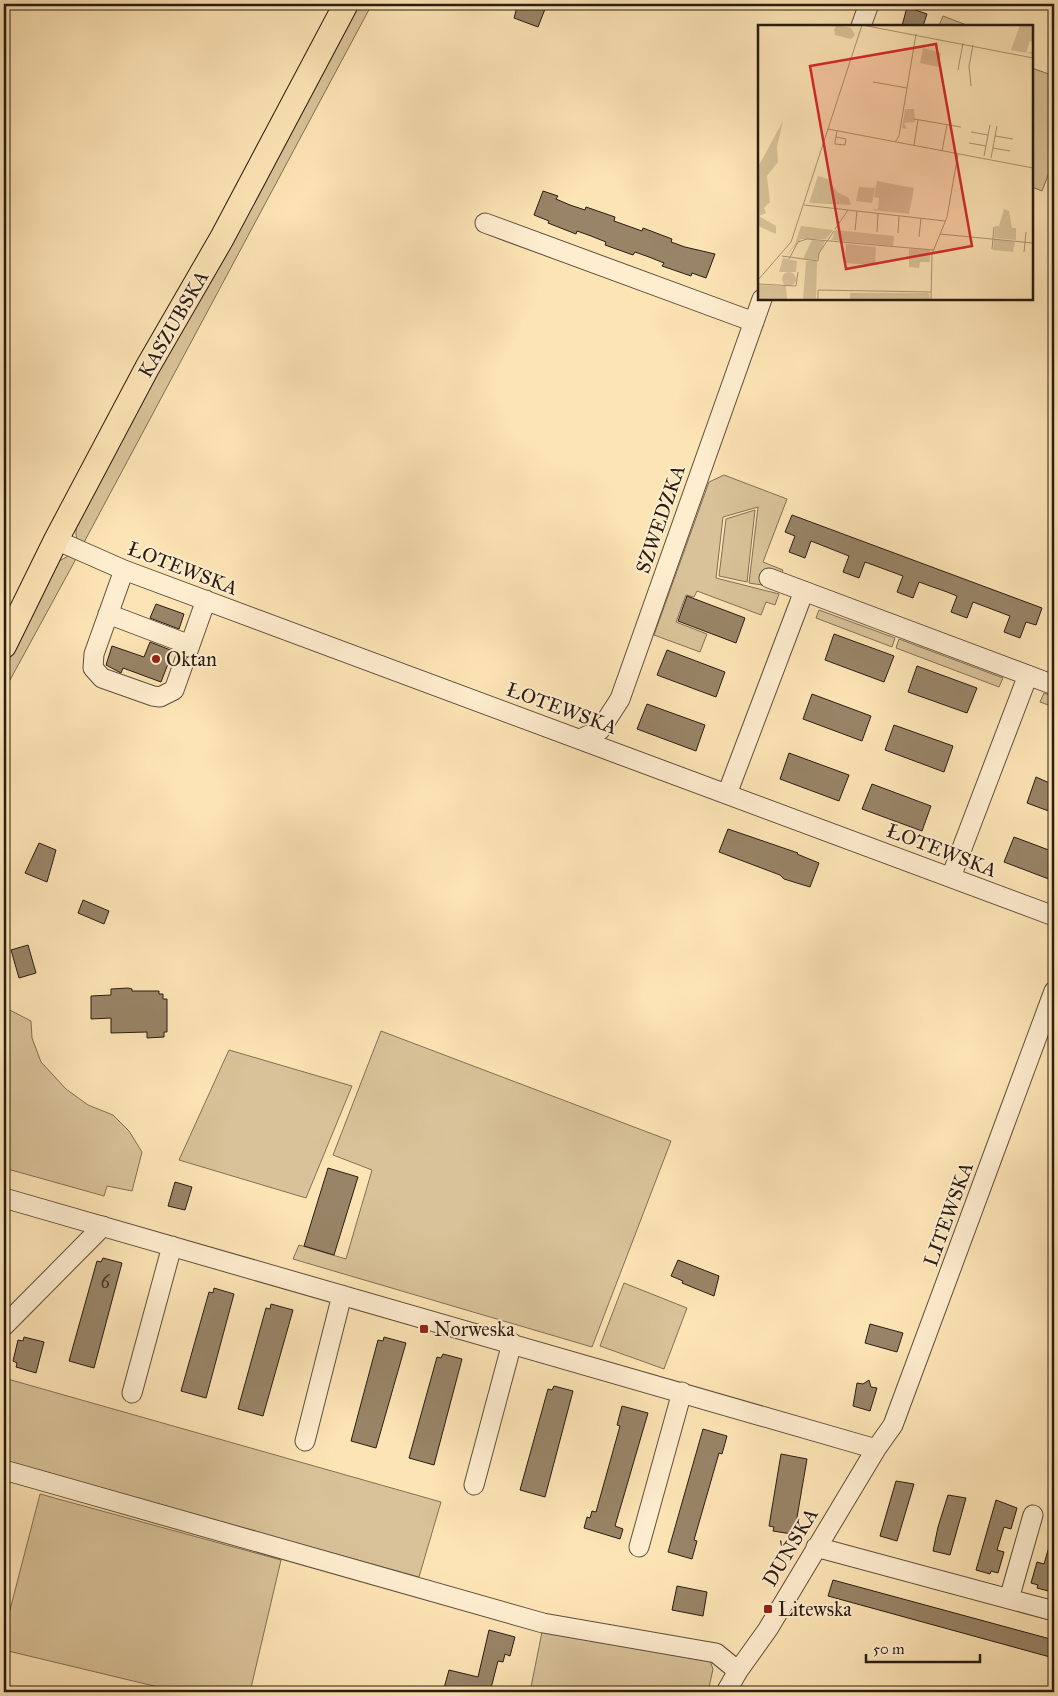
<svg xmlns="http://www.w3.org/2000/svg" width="1058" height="1696" viewBox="0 0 1058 1696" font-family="'IM FELL Great Primer',serif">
	<rect width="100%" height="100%" fill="#fde4b5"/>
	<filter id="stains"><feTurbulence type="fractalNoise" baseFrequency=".004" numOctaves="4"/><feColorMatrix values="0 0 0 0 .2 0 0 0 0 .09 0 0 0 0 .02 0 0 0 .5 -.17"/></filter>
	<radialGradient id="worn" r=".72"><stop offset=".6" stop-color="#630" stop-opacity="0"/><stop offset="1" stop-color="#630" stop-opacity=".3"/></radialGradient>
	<!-- green -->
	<path fill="#d9c299" stroke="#826f56" d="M354,4H372L82,546C74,540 76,532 77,523Z
		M943,16L969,26H939Z
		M1032,68L1054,76V160L1042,191L1032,187Z
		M724,475L787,499L763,562L783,570L781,574L768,570L762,585L749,583L758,507L723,517L716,578L779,594L775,605L766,602L761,615L697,591L694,597L686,595L676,622L707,634L700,652L654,635L709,482Z
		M755,510L747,582L719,576L726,519Z
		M68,556L77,557L4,691V661L56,563Z
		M819,610L895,638L892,647L816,618Z
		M899,639L1003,678L999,687L896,648Z
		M1044,693L1054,697V707L1040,702Z
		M4,1007L31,1021L32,1038L41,1062L66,1089L88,1105L113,1115L129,1131L142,1152L132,1191L107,1186L104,1196L4,1168Z
		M381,1031L671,1141L592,1347L293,1259L299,1245L346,1259L372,1170L333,1155Z
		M229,1050L352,1086L306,1198L179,1160Z
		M624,1283L687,1308L664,1369L600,1346Z
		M4,1378L441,1502L419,1577L4,1462Z
		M40,1494L281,1560L250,1692H179L4,1650V1633Z
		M543,1627L709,1658L713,1669L708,1692H530Z"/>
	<!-- building -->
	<path fill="#988467" stroke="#2a1c12" d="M518,4H547L538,27L514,18Z
		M907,7L927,14L923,26H902Z
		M543,191L558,196L556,199L570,205L585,210L586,207L615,217L614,221L642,231L643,228L672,239L671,242L685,247L715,254L706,278L692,273L691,276L662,266L664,263L649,257L635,252L633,255L605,245L606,242L591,236L577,231L576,234L548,223L549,221L534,215Z
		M792,515L1042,608L1036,625L1026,622L1020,638L1004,632L1010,616L973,602L967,618L951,612L957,596L947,592L919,582L913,598L897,592L903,576L865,562L859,578L843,572L849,556L811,541L805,558L789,552L795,536L785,532Z
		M687,596L745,618L736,643L678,621Z
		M156,604L184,614L179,629L150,618Z
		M834,634L894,656L884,682L825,660Z
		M150,642L173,651L161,682L123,668L121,673L106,665L112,646L144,657Z
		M667,650L725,672L716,697L657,675Z
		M917,666L977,688L967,713L908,692Z
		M812,694L871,716L862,741L803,719Z
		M647,704L705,725L696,751L637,729Z
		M894,725L953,746L944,772L885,750Z
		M789,753L849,775L839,801L780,779Z
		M1036,777L1054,785V813L1027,803Z
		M872,784L931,806L922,831L862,809Z
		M728,829L798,853L797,854L819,863L810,887L784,879L780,875L719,852Z
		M1014,837L1054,852V881L1004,862Z
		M39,843L56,850L47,882L25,873Z
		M83,900L109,911L104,924L78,913Z
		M28,945L36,973L19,978L11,950Z
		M128,988L132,989V991H159V994H163V999H167V1032H164V1037L147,1038V1032L111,1033V1018L91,1019V996L111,995V989Z
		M328,1168L358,1177L334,1255L304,1246Z
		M175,1182L192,1187L185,1210L168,1206Z
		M103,1258L122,1263L94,1368L69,1361L97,1261L101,1262Z
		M678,1260L719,1276L714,1296L682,1283L683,1281L671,1276Z
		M214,1288L234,1294L206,1398L181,1391L209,1292L213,1293Z
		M271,1304L293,1310L263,1416L238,1409L266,1308L270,1309Z
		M870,1324L903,1333L897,1352L865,1343Z
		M24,1337L44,1342L36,1373L16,1367L17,1363L13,1361L18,1340L23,1341Z
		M384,1337L406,1343L376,1448L351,1441L378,1340L383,1341Z
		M443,1354L462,1359L434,1465L409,1458L437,1357L441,1358Z
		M869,1380L871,1387L877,1388L870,1411L853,1406L857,1383L863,1384Z
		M554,1386L573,1391L545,1497L520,1490L548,1389L552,1390Z
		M622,1406L648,1413L615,1526L623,1529L620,1539L584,1528L587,1517L590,1518L592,1511L596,1512L620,1426L617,1425Z
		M703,1429L727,1436L722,1454L719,1453L694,1540L697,1541L692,1559L668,1552Z
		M781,1454L807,1459L795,1529L792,1534L773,1531L774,1527L769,1526Z
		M896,1481L914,1484L897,1541L880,1536Z
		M948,1495L966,1498L950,1555L933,1551L938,1527Z
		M996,1500L1017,1508L1011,1529L1004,1527L997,1550L1004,1552L998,1573L991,1571L990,1574L976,1570Z
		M1051,1540H1054V1583L1052,1592L1037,1588L1038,1585L1031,1583L1037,1562L1044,1564Z
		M833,1580L1054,1640L1050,1657L828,1596Z
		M677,1586L707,1592L703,1616L672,1610Z
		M489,1630L515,1637L510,1656L505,1654L503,1662L498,1661L490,1692H452V1690L444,1688L449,1670L478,1677Z"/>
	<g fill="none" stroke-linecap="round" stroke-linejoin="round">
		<!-- minor casing -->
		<g stroke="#5f4e3b" stroke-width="21">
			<path id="minor" d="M861,26L869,4
				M485,223L754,322
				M56,540L124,570L1054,916
				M769,578L1054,685
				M108,614L190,645L174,690L160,697L153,696L102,678L93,668L94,654L124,570
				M190,645L206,600
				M580,739L600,730L620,699L762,299
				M727,794L804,591
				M951,877L1028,675
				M4,1198L876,1449
				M4,1326L103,1226
				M132,1393L172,1246
				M305,1441L342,1295
				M4,1470L543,1623L716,1653L738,1671
				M474,1485L512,1343
				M639,1547L682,1392
				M816,1547L1054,1611
				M1009,1599L1033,1515
				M726,1692L738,1671L768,1629L876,1449L893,1425L1054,991"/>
		</g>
		<!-- major casing -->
		<g stroke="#2a1c12" stroke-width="26">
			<path id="major" d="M4,646L56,540L147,368L222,238L346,4"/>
		</g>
		<!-- minor -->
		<use href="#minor" stroke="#feedcf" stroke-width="19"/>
		<!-- major -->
		<use href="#major" stroke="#fde4b5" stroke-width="24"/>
	</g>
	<!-- markers -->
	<g fill="#8f2418" stroke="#feedcf" stroke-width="2">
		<circle cx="156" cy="659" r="5"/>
		<rect x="419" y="1324" width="10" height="10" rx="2.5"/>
		<rect x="763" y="1604" width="10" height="10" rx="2.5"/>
	</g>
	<g text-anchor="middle" stroke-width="4" stroke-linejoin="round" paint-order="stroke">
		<!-- number labels -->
		<g font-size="18" fill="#463627">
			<text x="105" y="1288">6</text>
		</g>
		<!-- street labels -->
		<g font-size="20" fill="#2a1c12" stroke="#feedcf">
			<text transform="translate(173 324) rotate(-60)" y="7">KASZUBSKA</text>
			<text transform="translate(660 519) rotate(-71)" y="7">SZWEDZKA</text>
			<text transform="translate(183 568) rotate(21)" y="7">ŁOTEWSKA</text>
			<text transform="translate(562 708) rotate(20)" y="7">ŁOTEWSKA</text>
			<text transform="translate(942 850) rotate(21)" y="7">ŁOTEWSKA</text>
			<text transform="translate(948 1214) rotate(-70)" y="7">LITEWSKA</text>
			<text transform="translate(790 1547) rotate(-59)" y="7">DUŃSKA</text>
		</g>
		<!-- poi labels -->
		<g font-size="20" fill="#2a1c12" stroke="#feedcf" text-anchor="start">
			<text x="166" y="666">Oktan</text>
			<text x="434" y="1336">Norweska</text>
			<text x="778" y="1616">Litewska</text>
		</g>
	</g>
	<!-- overview -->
	<g transform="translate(758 25)">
		<rect width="275" height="275" fill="#fde4b5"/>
		<path d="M79,0L93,3L97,10L93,14L77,10L76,4ZM262,0H275V17L272,16L268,28L275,26V29L253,25ZM165,23L183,28L181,42L162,38ZM147,84H156L157,97L146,98L149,104L144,103ZM25,96L19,122L20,137L9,151L12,177L6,183L8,188L1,191L18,201V209L0,201V142ZM60,151L70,154L79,167L91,173L93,180L51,178ZM119,156L156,163L151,189L113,185L120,184L121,173L116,172ZM101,162L117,163L114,178L98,176ZM246,184L251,186L254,203H258V215L236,213L237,201H241ZM43,201L75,205L68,214H43L27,232L37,219ZM77,205L136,211L135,221L74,215ZM236,214L257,217L255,227L235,225ZM54,215L67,216L59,235L45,234ZM88,219L118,222L117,240L87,238ZM151,224L172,225V237H162L161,243L151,242ZM25,233L39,236L38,247H21ZM48,236H59L58,275H0V260L28,261L29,274H45ZM24 254a7 7 0 1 1 14 0a7 7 0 1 1-14 0ZM92,268H171L172,275H92Z" fill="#d9c299"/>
		<path fill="none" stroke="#a99474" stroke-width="1" d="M104,0L275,33M200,45L205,18M115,57L149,63M213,61L211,41L215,20M156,94L203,102M70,104L275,143M213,107L230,110M237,111L255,114M78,112L88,114L87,120L77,119V117L79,106M137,117L141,111L158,9M211,118L228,121M156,120L160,95M235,123L252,126M184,126L189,100M226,131L232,100M233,133L239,101M46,180L187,196M77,204L90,185M97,205L99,186M119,207L120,188M140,208L141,191M182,209L275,218M161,212L163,193M234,224L236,202M266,227L268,207M24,231L60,236L61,228L76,206M31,234L40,217L49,214L175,225M0,255L33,217L104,0M0,259L38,261L40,247M60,275V265L173,267M173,275L174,229L189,192L200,129"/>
		<path fill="#d62828" fill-opacity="0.15" stroke="#d62828" stroke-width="2.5" d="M178,19L214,221L88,244L52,41Z"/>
		<rect width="275" height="275" fill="none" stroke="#2a1c12" stroke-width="2.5"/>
	</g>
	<!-- margin -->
	<rect width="1058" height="1696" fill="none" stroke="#fde4b5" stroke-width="20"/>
	<rect x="5" y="5" width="1048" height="1686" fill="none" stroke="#2a1c12" stroke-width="2.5"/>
	<rect x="10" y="10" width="1038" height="1676" fill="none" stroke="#2a1c12"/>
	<!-- scale -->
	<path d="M866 1654v8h114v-8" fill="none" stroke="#2a1c12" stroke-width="2.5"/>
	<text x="873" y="1654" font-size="15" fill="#2a1c12" stroke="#feedcf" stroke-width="4" paint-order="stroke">50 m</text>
	<rect width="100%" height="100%" filter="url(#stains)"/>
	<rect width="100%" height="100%" fill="url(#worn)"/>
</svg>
